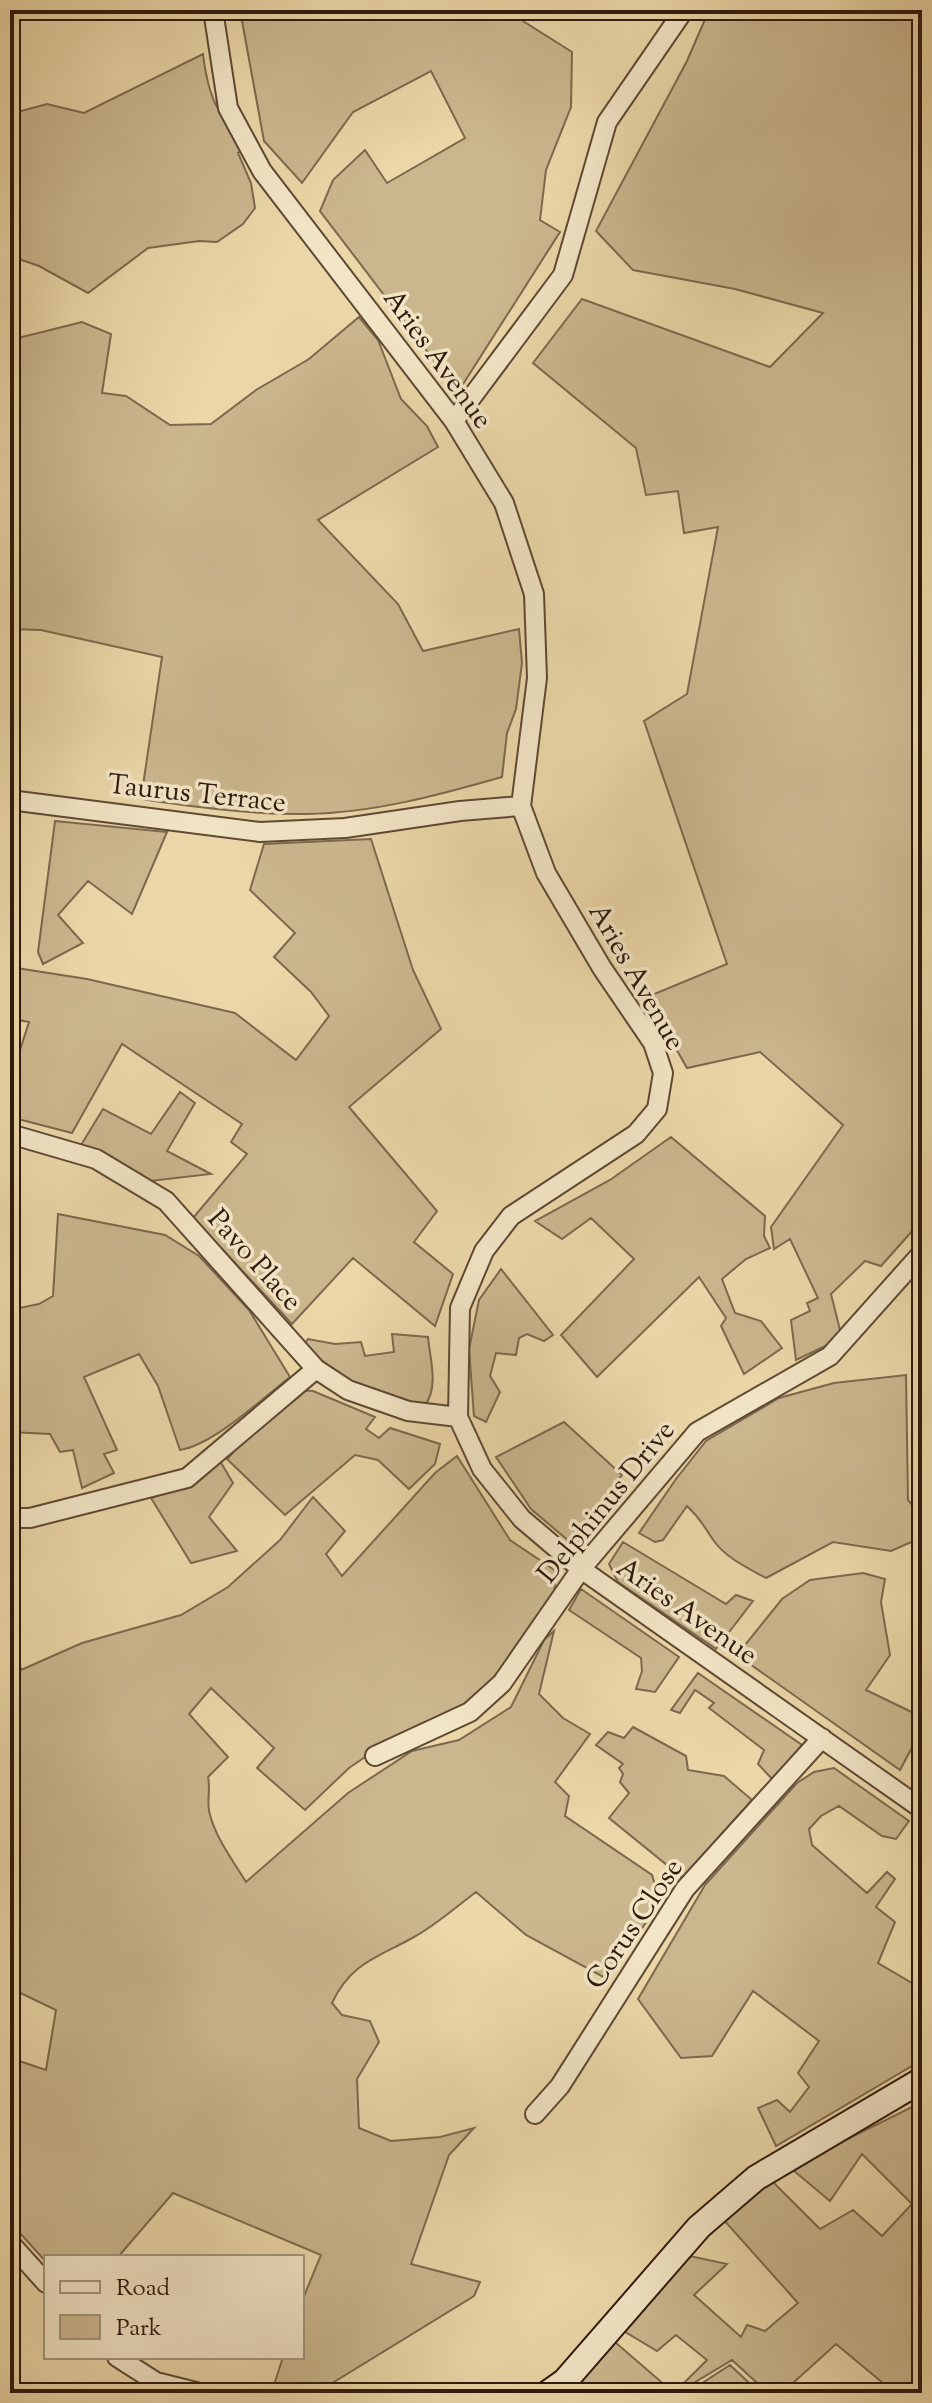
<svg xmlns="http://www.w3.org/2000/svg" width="932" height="2403" viewBox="0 0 932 2403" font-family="'Sorts Mill Goudy',serif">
	<rect width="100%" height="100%" fill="#ebd7a8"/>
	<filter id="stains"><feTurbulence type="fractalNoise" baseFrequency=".0025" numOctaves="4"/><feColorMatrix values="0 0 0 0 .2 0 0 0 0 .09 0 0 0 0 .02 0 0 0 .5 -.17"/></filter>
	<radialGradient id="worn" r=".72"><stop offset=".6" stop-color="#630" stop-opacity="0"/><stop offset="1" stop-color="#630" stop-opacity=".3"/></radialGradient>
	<!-- green -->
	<path fill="#cbb78e" stroke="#7d684e" stroke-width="2" d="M240,10H516L523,21L572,52L571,107L546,170L540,220L560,232L458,392L320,211L333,180L365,150L387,183L465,138L431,71L353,112L302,183L264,141Z
		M709,10H922V1220L881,1266L865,1261L831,1294L842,1338L796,1360L791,1320L810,1311L807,1303L818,1298L790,1239L774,1249L771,1227L843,1125L760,1052L687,1068L647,997L727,964L644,721L687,694L718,527L684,533L678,491L646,495L636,448L533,363L582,299L770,367L823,313L735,289L633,270L596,231L687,61Z
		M203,54C208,96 217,117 249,146L238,153L251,183L255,208L243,224L217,242L199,241L148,248L88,293L39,266L10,256V114L47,104L84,113Z
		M359,317L378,340L401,399L427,426L438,447L318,520L398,604L423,651L519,629L522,663L516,709L507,733L502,777C439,795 373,813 307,814C252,815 196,807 141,799L162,657L41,630L10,629V340L82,322L111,334L102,393L126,396L170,425L211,424L256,390L309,359Z
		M55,821L167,832L132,914L88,881L58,915L83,943L43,964L38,952Z
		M371,839L413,970L441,1029L349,1107L437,1211L414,1242L453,1274L435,1326L353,1258L292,1324L193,1218L247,1154L231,1142L242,1124L122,1044L72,1133L10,1117V1081L29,1022L18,1020L10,1045V967L87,979L235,1013L296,1060L329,1016L311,992L274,957L295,933L250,890L264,844Z
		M180,1092L195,1103L167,1151L211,1174L150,1181L81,1145L103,1109L151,1134Z
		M671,1137L765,1216L764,1236L770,1248L746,1259L722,1279L735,1313L761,1321L782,1348L744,1374L721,1326L726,1318L699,1277L597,1377L561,1335L634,1259L591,1218L562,1239L535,1221L610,1180Z
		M58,1214L165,1235L199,1256L249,1310L290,1377C262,1399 213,1445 180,1450L158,1386L139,1354L84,1377L117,1450L104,1454L114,1473L82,1488L73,1450L60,1452L50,1434L10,1432V1347L19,1308L39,1304L53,1296Z
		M501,1269L553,1335L544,1341L527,1334L519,1338L516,1355L496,1353L490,1376L500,1392L486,1422L474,1416L469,1349L479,1300Z
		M392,1334L428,1337C430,1359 439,1387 425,1405C380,1411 336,1371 303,1346L308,1339L335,1344L361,1342L365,1356L394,1352Z
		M906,1375L908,1500L922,1517V1541L918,1539L891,1551L833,1542L766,1578C748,1568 726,1558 714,1541C704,1527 702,1520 687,1506L663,1540L655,1542L639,1533L676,1479L706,1441L779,1398L834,1383Z
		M297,1390L313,1391L375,1417L366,1429L379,1438L390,1428L440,1444L435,1464L409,1489L378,1460L355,1455L285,1515L227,1459L260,1423Z
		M564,1422L622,1475L601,1507L602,1518L577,1548L531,1509L496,1457Z
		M457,1456L510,1540L556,1571L554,1596L493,1681L464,1706L384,1744L349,1768L305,1810L257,1768L274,1748L211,1688L189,1714L228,1757L208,1777C211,1790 206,1803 210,1815C216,1838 233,1861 246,1882L348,1793L412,1751L459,1740L511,1707L544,1640L554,1631L539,1694L563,1718L590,1734L555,1782L569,1796L565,1816L652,1875L660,1902L607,1979L526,1935L476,1892C456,1907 436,1925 414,1937C379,1957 351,1962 332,2003L342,2015L370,2021L379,2042L357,2079L359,2128L391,2141L440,2137L474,2128L449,2155L411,2264L480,2282L474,2296L316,2393H285L274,2385L283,2357H302V2301L321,2255L173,2193L118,2257H46V2262L10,2222V2058L46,2070L56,2010L10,1988V1628L21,1670L82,1643L181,1615L228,1587L280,1540L313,1497L345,1531L326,1554L342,1576L435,1473Z
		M220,1461L233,1483L209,1517L237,1551L191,1563L151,1498L190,1485Z
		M623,1542L726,1604L736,1595L753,1601L716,1649L618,1582L609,1564Z
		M863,1573L885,1579L881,1602L890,1655L866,1690L922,1717V1729L900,1770L737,1655L782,1599L810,1580Z
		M581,1589L679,1657L655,1692L636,1689L642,1671L641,1658L569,1610Z
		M698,1673L802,1745L773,1780L758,1764L764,1750L709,1708L714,1703L695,1690L680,1713L671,1710Z
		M633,1727L686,1756L688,1770L724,1776L752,1800L683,1878L609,1818L629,1793L620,1782L623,1774L619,1768L623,1764L596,1745L608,1732L624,1738Z
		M834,1768L909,1821L896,1839L882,1836L839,1806L821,1816L809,1829L812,1845L867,1893L887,1872L895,1879L876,1907L895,1922L878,1963L922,1989V2060L776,2146L758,2108L777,2100L790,2112L809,2087L798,2073L819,2041L753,1991L712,2056L681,2058L638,1999L705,1885L797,1783L814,1772Z
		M922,2102V2393H895L836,2344L782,2393H768L732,2360L677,2393H574L570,2388L615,2342L674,2393L707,2360L676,2335L657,2351L622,2330L690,2256L727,2264L694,2295L741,2337L747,2325L765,2331L798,2303L722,2218L771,2180L820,2229L853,2210L882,2236L912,2204L862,2154L830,2201L794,2171L803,2161Z
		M730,2365L760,2393H687Z"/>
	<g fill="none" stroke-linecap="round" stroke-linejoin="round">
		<!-- minor casing -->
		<g stroke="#5e4934" stroke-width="22">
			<path id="minor" d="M213,10L228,108L262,171L454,421L504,503L534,594L537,678L521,806L546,873L602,968L653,1043L663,1073L657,1109L636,1134L511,1216L484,1251L460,1308L458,1417L482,1469L522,1519L581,1569L922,1809
				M454,421L563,275L607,122L684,10
				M10,800L260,832L345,828L460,811L521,806
				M10,1134L96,1159L166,1201L316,1369L348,1390L408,1411L458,1417
				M10,1518H30L187,1478L316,1369
				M375,1756L470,1712L502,1683L581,1569L697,1432L830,1356L922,1253
				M535,2114L560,2086L685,1889L822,1738
				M10,2243L46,2283
				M117,2357L156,2382L200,2393"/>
		</g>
		<!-- secondary casing -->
		<g stroke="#2f1a0e" stroke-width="28">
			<path id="secondary" d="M548,2393L565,2381L699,2227L756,2178L922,2080"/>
		</g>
		<!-- minor -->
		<use href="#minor" stroke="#f2e5c6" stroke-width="18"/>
		<!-- secondary -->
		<use href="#secondary" stroke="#f2e5c6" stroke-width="24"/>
	</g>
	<g text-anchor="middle" stroke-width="7" stroke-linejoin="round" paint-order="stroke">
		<!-- street labels -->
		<g font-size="28" fill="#2f1a0e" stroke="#f2e5c6">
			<text transform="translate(439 358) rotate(54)" y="10">Aries Avenue</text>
			<text transform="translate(197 792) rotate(6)" y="10">Taurus Terrace</text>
			<text transform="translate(638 976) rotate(60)" y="10">Aries Avenue</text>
			<text transform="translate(256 1259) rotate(48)" y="10">Pavo Place</text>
			<text transform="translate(605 1501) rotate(-51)" y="10">Delphinus Drive</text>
			<text transform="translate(688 1610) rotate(35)" y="10">Aries Avenue</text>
			<text transform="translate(633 1923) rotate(-56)" y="10">Corus Close</text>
		</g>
	</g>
	<!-- margin -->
	<rect width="932" height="2403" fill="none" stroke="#ebd7a8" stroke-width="40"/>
	<rect x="12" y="12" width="908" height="2379" fill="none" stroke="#2f1a0e" stroke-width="4"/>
	<rect x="20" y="20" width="892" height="2363" fill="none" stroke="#2f1a0e" stroke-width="2"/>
	<!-- legend -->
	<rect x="44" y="2255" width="260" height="104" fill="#f2e5c6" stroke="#a4947c" stroke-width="2"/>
	<rect x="60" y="2281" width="40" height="12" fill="#f2e5c6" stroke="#a4947c" stroke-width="2"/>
	<text x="116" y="2295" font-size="24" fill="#2f1a0e">Road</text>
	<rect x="60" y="2315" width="40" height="24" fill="#cbb78e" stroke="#a4947c" stroke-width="2"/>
	<text x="116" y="2335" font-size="24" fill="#2f1a0e">Park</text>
	<rect width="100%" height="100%" filter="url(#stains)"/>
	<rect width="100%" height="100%" fill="url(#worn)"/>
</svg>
